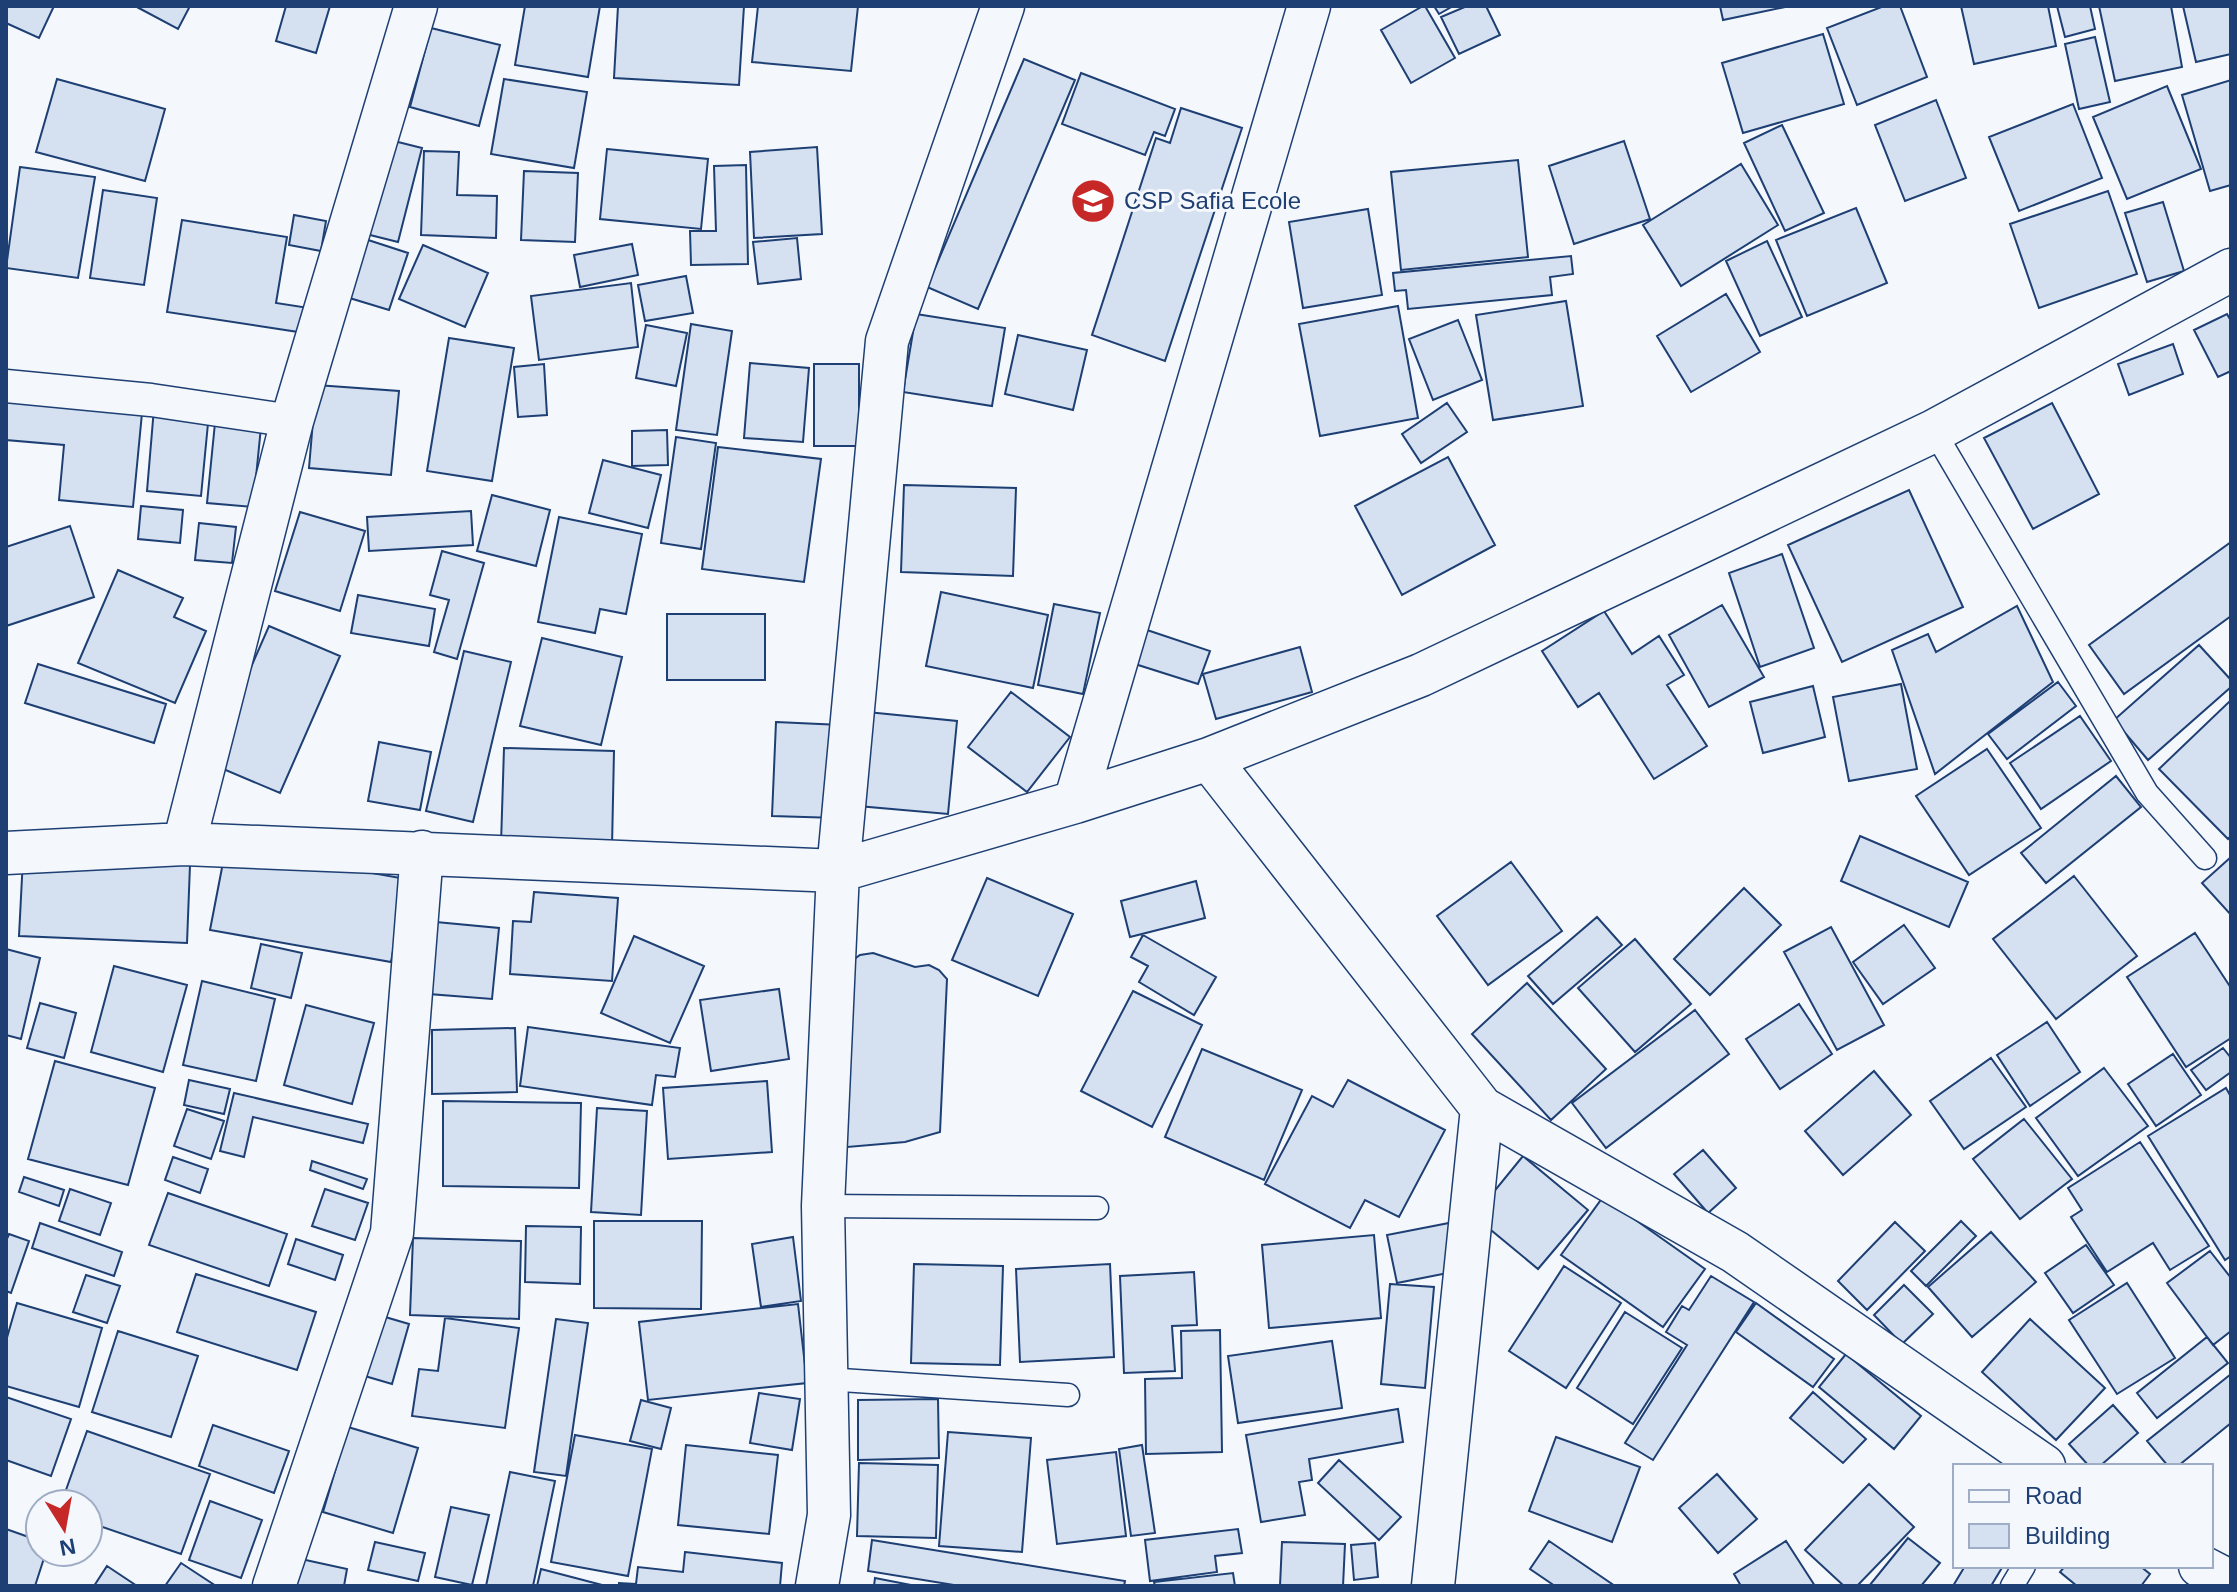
<svg xmlns="http://www.w3.org/2000/svg" width="2237" height="1592" viewBox="0 0 2237 1592" font-family="Arial,sans-serif">
	<rect width="100%" height="100%" fill="#f4f7fb"/>
	<!-- building -->
	<path fill="#d5e0f0" stroke="#1d3f73" stroke-width="2" d="M6,6H54L39,38L6,23Z
		M135,6H190L178,29Z
		M286,6H330L316,53L276,41Z
		M525,6H600L588,77L515,65Z
		M618,6H744L739,85L614,78Z
		M758,6H858L851,71L752,62Z
		M1423,6H1425L1455,58L1411,83L1381,30Z
		M1434,6H1453L1439,14Z
		M1467,6H1486L1500,35L1459,54L1441,17Z
		M1720,6H1790L1723,20Z
		M1884,6H1900L1927,77L1857,105L1827,28Z
		M1961,6H2048L2056,46L1974,64Z
		M2057,6H2090L2095,29L2065,37Z
		M2099,6H2171L2182,67L2115,81Z
		M2183,6H2231V54L2196,62Z
		M431,28L500,45L479,126L410,107Z
		M1823,34L1844,104L1743,133L1722,63Z
		M2095,37L2110,102L2079,109L2065,44Z
		M1024,59L1075,80L978,309L927,287Z
		M1081,73L1175,109L1165,136L1154,132L1145,155L1062,124Z
		M57,79L165,109L145,181L36,152Z
		M504,79L587,92L574,168L491,154Z
		M2231,80V185L2210,191L2182,95Z
		M2167,86L2201,169L2127,199L2093,117Z
		M1936,100L1966,178L1905,201L1875,125Z
		M2073,104L2102,178L2019,211L1989,137Z
		M1181,108L1242,128L1165,361L1092,335L1156,138L1170,143Z
		M1782,125L1824,213L1785,231L1744,143Z
		M390,140L422,148L398,242L366,234Z
		M1624,141L1650,219L1574,244L1549,166Z
		M817,147L822,234L754,238L750,152Z
		M607,149L708,159L701,229L600,219Z
		M424,151L459,152L457,195L497,196L496,238L421,235Z
		M1518,160L1528,257L1401,270L1391,172Z
		M1741,164L1778,225L1681,286L1643,225Z
		M746,165L748,264L691,265L690,231H716L714,166Z
		M20,167L95,177L78,278L6,268Z
		M524,171L578,173L575,242L521,240Z
		M103,190L157,198L144,285L90,278Z
		M2108,191L2137,274L2039,308L2010,224Z
		M2163,202L2184,271L2147,282L2125,213Z
		M1856,208L1887,283L1807,316L1776,240Z
		M1368,209L1382,295L1303,308L1289,222Z
		M294,215L326,221L321,251L289,245Z
		M182,220L287,237L276,303L309,308L305,333L167,312Z
		M362,238L408,253L389,310L343,296Z
		M797,238L801,279L758,284L753,242Z
		M1767,241L1802,317L1760,336L1726,261Z
		M632,244L638,275L580,287L574,255Z
		M423,245L488,273L465,327L399,299Z
		M1571,256L1573,274L1550,277L1552,295L1408,309L1406,290L1395,291L1393,273Z
		M686,276L693,313L645,321L638,285Z
		M631,283L638,347L539,360L531,296Z
		M1726,294L1760,352L1691,392L1657,336Z
		M1566,301L1583,406L1493,420L1476,315Z
		M1398,306L1418,418L1320,436L1299,324Z
		M916,314L1005,328L992,406L903,392Z
		M2227,314L2231,321V371L2218,377L2194,330Z
		M1458,320L1482,380L1433,400L1409,339Z
		M691,324L732,331L717,435L676,430Z
		M646,325L687,333L676,386L636,378Z
		M1018,335L1087,350L1073,410L1005,394Z
		M449,338L514,348L492,481L427,471Z
		M2173,344L2183,374L2129,395L2118,364Z
		M750,363L809,368L803,442L744,438Z
		M544,364L547,415L518,417L514,367Z
		M814,364H859V446H814Z
		M316,385L399,391L391,475L309,468Z
		M6,400L142,413L133,507L59,500L64,445L6,440Z
		M1447,403L1467,432L1421,463L1402,434Z
		M2052,403L2099,494L2033,529L1984,438Z
		M154,408L209,413L201,496L147,491Z
		M215,423L261,427L253,507L207,503Z
		M667,430L668,465L632,466V431Z
		M676,437L716,443L701,549L661,543Z
		M718,447L821,459L804,582L702,569Z
		M1448,457L1495,545L1402,595L1355,506Z
		M603,460L661,475L648,528L589,513Z
		M904,485L1016,488L1013,576L901,572Z
		M1909,490L1963,607L1842,662L1788,545Z
		M492,495L550,510L536,566L477,551Z
		M141,506L183,510L180,543L138,539Z
		M471,511L473,545L369,551L367,517Z
		M300,512L365,531L340,611L275,591Z
		M559,517L642,534L626,614L600,609L595,633L538,622Z
		M199,523L236,527L232,563L195,560Z
		M70,526L94,597L6,626V547Z
		M2231,542V616L2124,694L2089,645Z
		M442,551L484,563L457,659L434,652L449,600L430,595Z
		M1782,554L1814,648L1760,667L1729,573Z
		M118,570L183,598L174,617L206,631L175,703L78,663Z
		M941,592L1048,615L1033,688L926,666Z
		M358,595L435,609L429,646L351,633Z
		M1054,604L1100,613L1083,694L1038,685Z
		M1722,605L1764,677L1709,707L1669,635Z
		M2017,606L2053,682L1935,774L1892,650L1928,634L1936,652Z
		M1604,611L1632,654L1659,636L1684,675L1667,685L1707,746L1654,779L1599,693L1578,707L1542,651Z
		M667,614H765V680H667Z
		M269,626L340,656L280,793L209,763Z
		M1147,630L1210,651L1198,684L1135,664Z
		M542,638L622,657L601,745L520,726Z
		M2199,645L2231,680V687L2148,760L2114,720Z
		M1300,647L1312,692L1216,719L1203,674Z
		M464,651L511,662L473,822L426,811Z
		M38,664L166,704L154,743L25,703Z
		M2058,682L2076,706L2007,759L1988,734Z
		M1901,684L1917,769L1849,781L1833,697Z
		M1813,686L1825,737L1763,753L1750,702Z
		M1011,692L1070,737L1027,792L968,747Z
		M2231,700V836L2228,839L2159,769Z
		M867,712L957,721L948,814L858,806Z
		M2080,716L2111,761L2041,809L2010,763Z
		M776,722L841,725L837,818L772,816Z
		M379,742L431,752L420,810L368,801Z
		M504,748L614,751L612,847L501,844Z
		M1987,749L2041,828L1969,875L1916,796Z
		M2116,776L2141,807L2046,883L2021,853Z
		M1860,836L1968,882L1949,927L1841,881Z
		M226,847L406,879L391,962L210,930Z
		M2231,857V915L2202,883Z
		M23,858L190,865L187,943L19,936Z
		M1511,862L1562,931L1488,985L1437,916Z
		M2074,876L2137,956L2056,1019L1993,939Z
		M987,878L1073,914L1038,996L952,960Z
		M1196,881L1205,918L1130,937L1121,901Z
		M1744,888L1781,925L1710,995L1674,959Z
		M534,892L618,898L612,981L510,974L513,921L531,922Z
		M1597,917L1622,945L1553,1004L1528,976Z
		M436,922L499,928L492,999L429,994Z
		M1904,925L1935,968L1883,1004L1853,962Z
		M1831,927L1884,1025L1837,1050L1784,952Z
		M2195,933L2231,988V1038L2186,1067L2127,977Z
		M1143,935L1216,977L1194,1015L1139,982L1148,966L1131,957Z
		M634,936L704,966L670,1043L601,1013Z
		M1635,939L1691,1004L1635,1052L1578,988Z
		M261,944L302,953L291,998L251,988Z
		M6,949L40,958L21,1039L6,1035Z
		M873,953L915,967L929,965L939,970L947,979L940,1132L905,1142L836,1148L846,965L860,955Z
		M114,966L187,985L163,1072L91,1052Z
		M202,981L275,999L256,1081L183,1065Z
		M1527,983L1606,1069L1551,1120L1472,1034Z
		M779,989L789,1059L711,1071L700,1000Z
		M1133,991L1202,1025L1152,1127L1081,1091Z
		M40,1003L76,1013L64,1058L27,1048Z
		M1799,1004L1832,1054L1780,1089L1746,1039Z
		M306,1005L374,1023L352,1104L284,1085Z
		M1695,1010L1729,1054L1606,1148L1572,1103Z
		M2047,1022L2080,1072L2030,1106L1997,1055Z
		M528,1027L680,1048L675,1077L656,1075L652,1105L520,1086Z
		M515,1028L517,1092L432,1094V1030Z
		M2223,1048L2231,1058V1072L2206,1090L2191,1070Z
		M1202,1049L1302,1090L1264,1180L1165,1137Z
		M2173,1054L2201,1095L2156,1126L2128,1084Z
		M1991,1058L2026,1107L1964,1149L1930,1101Z
		M55,1061L155,1088L128,1185L28,1159Z
		M2104,1068L2148,1126L2078,1176L2036,1118Z
		M1874,1071L1911,1115L1843,1175L1805,1131Z
		M189,1080L230,1089L224,1114L184,1105Z
		M1348,1080L1445,1130L1399,1217L1365,1200L1350,1228L1265,1184L1312,1096L1333,1107Z
		M767,1081L772,1152L668,1159L663,1088Z
		M2226,1088L2231,1097V1256L2225,1260L2148,1136Z
		M234,1093L368,1124L363,1143L253,1117L244,1157L220,1151Z
		M443,1101L581,1103L579,1188L443,1186Z
		M597,1108L647,1111L641,1215L591,1212Z
		M187,1109L224,1121L211,1159L174,1146Z
		M2024,1119L2072,1179L2020,1219L1973,1159Z
		M2140,1142L2209,1246L2170,1270L2153,1243L2107,1272L2071,1217L2082,1210L2068,1188Z
		M1703,1150L1736,1188L1708,1213L1674,1174Z
		M1523,1156L1588,1210L1538,1269L1474,1216Z
		M173,1157L208,1169L200,1193L165,1180Z
		M312,1161L367,1179L363,1189L310,1170Z
		M24,1177L64,1190L59,1206L19,1192Z
		M70,1189L111,1203L100,1235L59,1221Z
		M325,1189L368,1203L355,1240L312,1226Z
		M168,1193L287,1234L269,1286L149,1245Z
		M1603,1197L1705,1269L1663,1327L1561,1255Z
		M594,1221H702L701,1309L594,1308Z
		M1961,1221L1976,1236L1926,1286L1911,1271Z
		M1895,1222L1925,1251L1867,1310L1838,1281Z
		M40,1223L122,1252L114,1276L32,1248Z
		M1449,1223L1458,1271L1397,1283L1387,1235Z
		M526,1226L581,1227L580,1284L525,1282Z
		M1991,1232L2036,1282L1972,1337L1928,1287Z
		M9,1234L29,1241L11,1293L6,1291V1241Z
		M1374,1235L1381,1318L1269,1328L1262,1245Z
		M793,1237L801,1301L761,1307L752,1244Z
		M413,1238L521,1241L519,1319L410,1315Z
		M296,1239L343,1255L335,1280L288,1264Z
		M2086,1245L2114,1285L2073,1313L2045,1273Z
		M2210,1251L2231,1278V1331L2213,1345L2167,1283Z
		M914,1264L1003,1266L1000,1365L911,1363Z
		M1110,1264L1114,1357L1020,1362L1016,1269Z
		M1564,1266L1621,1303L1566,1388L1509,1351Z
		M1194,1272L1197,1325L1172,1326L1175,1371L1124,1373L1120,1276Z
		M196,1274L316,1312L297,1370L177,1332Z
		M86,1275L120,1286L107,1323L73,1312Z
		M1711,1276L1754,1302L1653,1460L1625,1443L1687,1345L1666,1332L1682,1306L1689,1310Z
		M2127,1283L2175,1358L2117,1394L2069,1320Z
		M1390,1284L1434,1287L1425,1388L1381,1384Z
		M1904,1285L1933,1314L1902,1344L1874,1315Z
		M17,1303L102,1328L79,1407L6,1386V1341Z
		M1756,1303L1834,1359L1813,1387L1736,1332Z
		M798,1304L807,1383L648,1400L639,1322Z
		M1625,1312L1682,1348L1633,1424L1577,1388Z
		M375,1314L409,1324L392,1384L358,1374Z
		M445,1318L519,1328L505,1428L412,1416L419,1369L438,1371Z
		M556,1319L588,1323L566,1476L534,1472Z
		M2030,1319L2105,1388L2056,1440L1982,1372Z
		M1220,1330L1222,1452L1146,1454L1145,1379L1182,1378L1181,1331Z
		M118,1331L198,1356L171,1437L92,1412Z
		M2207,1337L2228,1363L2157,1418L2137,1393Z
		M1332,1341L1342,1408L1238,1423L1228,1356Z
		M1846,1354L1921,1416L1894,1449L1819,1387Z
		M2231,1374V1423L2178,1466H2168L2147,1441Z
		M1813,1392L1866,1439L1843,1463L1790,1418Z
		M759,1393L800,1399L792,1450L750,1443Z
		M6,1397L71,1419L51,1476L6,1460Z
		M938,1399L939,1458L858,1460V1400Z
		M641,1400L671,1408L661,1449L630,1441Z
		M2113,1405L2138,1433L2100,1466H2089L2069,1444Z
		M1398,1409L1403,1442L1309,1459L1312,1480L1299,1482L1305,1515L1261,1522L1246,1435Z
		M213,1425L289,1451L274,1493L199,1466Z
		M348,1427L418,1448L393,1533L323,1512Z
		M87,1431L210,1474L181,1554L88,1522V1504H61Z
		M948,1432L1031,1438L1022,1552L939,1546Z
		M575,1435L652,1449L628,1576L551,1562Z
		M1556,1437L1640,1467L1612,1542L1529,1511Z
		M686,1445L778,1455L769,1534L678,1525Z
		M1142,1445L1155,1533L1131,1536L1119,1449Z
		M1116,1452L1126,1536L1057,1544L1047,1460Z
		M1339,1460L1401,1517L1379,1540L1318,1483Z
		M859,1463L938,1465L936,1538L857,1536Z
		M510,1472L555,1481L533,1586H486Z
		M1717,1474L1757,1519L1718,1553L1679,1508Z
		M1869,1484L1914,1527L1857,1586H1844L1805,1550Z
		M210,1501L262,1520L241,1578L189,1560Z
		M451,1507L489,1515L472,1585L435,1577Z
		M6,1529L40,1541V1552H46L35,1586H6Z
		M1238,1529L1242,1553L1215,1556L1217,1572L1150,1581L1145,1540Z
		M1908,1538L1940,1563L1921,1586H1869Z
		M872,1540L1125,1581L1124,1586H960L868,1571Z
		M1549,1541L1615,1586H1555L1530,1569Z
		M1786,1541L1815,1586H1741L1734,1574Z
		M375,1542L425,1553L418,1581L368,1570Z
		M1282,1542L1345,1544L1343,1586H1280Z
		M1375,1543L1378,1577L1354,1580L1351,1545Z
		M685,1552L782,1563L780,1586H619V1583L636,1584L638,1567L683,1572Z
		M301,1559L347,1569L344,1586H295Z
		M181,1563L216,1586H165Z
		M107,1566L137,1586H94Z
		M1965,1566H2003L1991,1586H1953Z
		M2065,1566H2140L2150,1574L2141,1586H2077L2060,1572Z
		M541,1569L606,1586H537Z
		M1233,1573L1235,1586H1155L1154,1582Z
		M875,1578L916,1586H874Z"/>
	<g fill="none" stroke-linecap="round" stroke-linejoin="round">
		<!-- service casing -->
		<g stroke="#1d3f73" stroke-width="25">
			<path id="service" d="M1934,431L2147,793L2205,858
				M823,1206L1097,1208
				M826,1379L1068,1395
				M2012,1586L2024,1566"/>
		</g>
		<!-- pedestrian casing -->
		<g stroke="#1d3f73" stroke-width="35">
			<path id="pedestrian" d="M6,386L151,400L292,421"/>
		</g>
		<!-- minor casing -->
		<g stroke="#1d3f73" stroke-width="45">
			<path id="minor" d="M1209,759L1482,1108L1735,1252L2044,1466
				M1075,802L1309,6
				M184,844L292,421L416,6
				M6,853L184,844L838,871L1075,802L1209,759L1421,675L1934,431L2231,270
				M2200,1566L2231,1582
				M274,1586L392,1233L422,852
				M817,1586L829,1515L823,1206L838,871L887,341L1003,6
				M1433,1586L1482,1108"/>
		</g>
		<!-- service -->
		<use href="#service" stroke="#f4f7fb" stroke-width="22"/>
		<!-- pedestrian -->
		<use href="#pedestrian" stroke="#f4f7fb" stroke-width="32"/>
		<!-- minor -->
		<use href="#minor" stroke="#f4f7fb" stroke-width="42"/>
	</g>
	<!-- icons -->
	<defs>
		<g id="school-disc" transform="scale(2.3)"><circle r="9.5" fill="#c62828" stroke="#f4f7fb"/><path d="M0-5L7-2L0 1L-7-2ZM-4 1L0 2.5L4 1V4Q0 6-4 4Z" fill="#fff"/></g>
	</defs>
	<g fill-rule="evenodd">
		<use href="#school-disc" x="1093" y="201"/>
	</g>
	<g text-anchor="middle" stroke-width="6" stroke-linejoin="round" paint-order="stroke">
		<!-- poi labels -->
		<g font-size="24" fill="#1d3f73" stroke="#f4f7fb" text-anchor="start">
			<text x="1124" y="209">CSP Safia Ecole</text>
		</g>
	</g>
	<!-- border -->
	<rect width="2237" height="1592" fill="none" stroke="#1d3f73" stroke-width="16"/>
	<!-- legend -->
	<rect x="1953" y="1464" width="260" height="104" fill="#f4f7fb" stroke="#9eadc5" stroke-width="2"/>
	<rect x="1969" y="1490" width="40" height="12" fill="#f4f7fb" stroke="#9eadc5" stroke-width="2"/>
	<text x="2025" y="1504" font-size="24" fill="#1d3f73">Road</text>
	<rect x="1969" y="1524" width="40" height="24" fill="#d5e0f0" stroke="#9eadc5" stroke-width="2"/>
	<text x="2025" y="1544" font-size="24" fill="#1d3f73">Building</text>
	<!-- north arrow -->
	<g transform="translate(64 1528) rotate(169)"><circle r="38" fill="#f4f7fb" stroke="#9eadc5" stroke-width="2"/>
	<path d="M0-6L14 30L0 20L-14 30Z" fill="#c62828"/>
	<text y="-12" font-size="22" font-weight="bold" text-anchor="middle" fill="#1d3f73">N</text>
	</g>
</svg>
